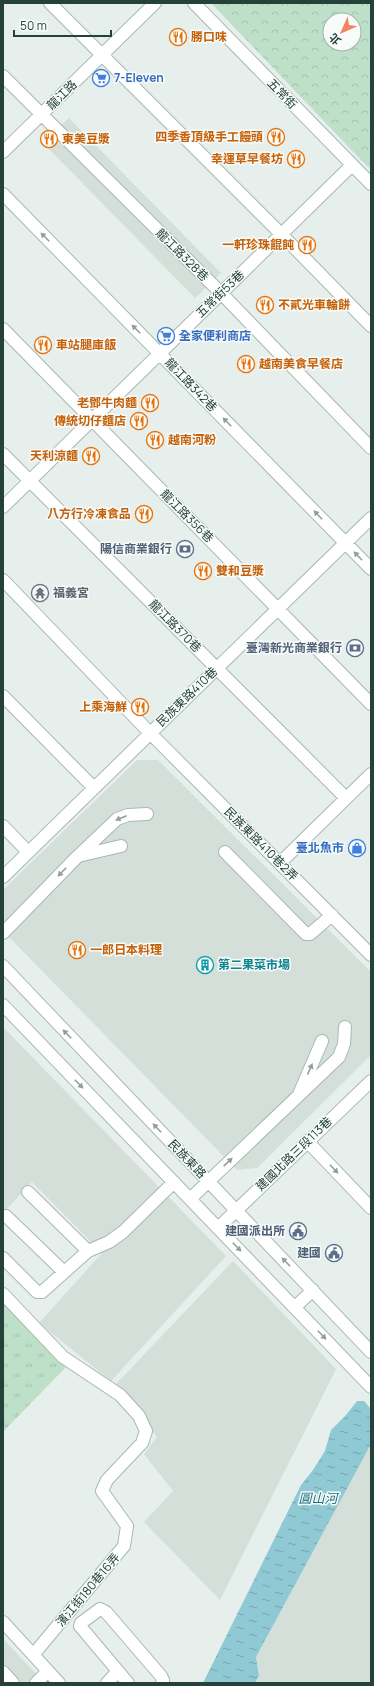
<svg xmlns="http://www.w3.org/2000/svg" width="374" height="1686" viewBox="0 0 374 1686" font-family="Manrope,'Noto Sans TC',sans-serif">
	<defs>
		<pattern id="grass-tufts" width="24" height="20" patternUnits="userSpaceOnUse"><rect width="24" height="20" fill="#bfe0c8"/><path d="M3 7l-1-3M5 7V3M7 7l1-3M15 17l-1-3M17 17v-4M19 17l1-3" fill="none" stroke="#a4c1ad"/></pattern>
		<pattern id="forest-crowns" width="20" height="18" patternUnits="userSpaceOnUse"><rect width="20" height="18" fill="#bfe0c8"/><path d="M2 6a3 3 0 1 1 6 0M12 15a3 3 0 1 1 6 0" fill="none" stroke="#a4c1ad"/></pattern>
		<pattern id="water-ripples" width="26" height="14" patternUnits="userSpaceOnUse"><rect width="26" height="14" fill="#8ec9d4"/><path d="M2 4q2-2 4 0t4 0M15 11q2-2 4 0t4 0" fill="none" stroke="#74a5ad"/></pattern>
	</defs>
	<rect width="100%" height="100%" fill="#e6efeb"/>
	<!-- built -->
	<path fill="#d4dfda" d="M69,118L221,273L195,298L43,143Z
		M137,760H158L371,972V1055L257,1168L237,1170L3,931V890Z
		M3,1027L226,1256L111,1381L39,1323L102,1253L32,1182L3,1213Z
		M233,1261L336,1369L220,1600L144,1522L173,1491L144,1454L157,1437L116,1384Z
		M371,1444V1683H256L259,1676L256,1657Z
		M3,1639L45,1683H3Z"/>
	<!-- grass -->
	<path fill="url(#grass-tufts)" d="M3,1295L66,1367L3,1432Z"/>
	<!-- forest -->
	<path fill="url(#forest-crowns)" fill-rule="evenodd" d="M211,3H371V169L362,161ZM330,20H354V44H330Z"/>
	<!-- water -->
	<path fill="url(#water-ripples)" d="M357,1401H364L371,1409V1444L256,1657L259,1676L255,1683H203L301,1485L313,1470L325,1451L331,1430L346,1415Z"/>
	<g fill="none" stroke-linecap="round" stroke-linejoin="round">
		<!-- minor casing -->
		<g stroke="#a8b8b2" stroke-width="14">
			<path id="minor" d="M50,3L281,234L371,326
				M194,3L371,184
				M3,76L221,293L371,448
				M3,152L155,3
				M3,194L371,569
				M3,329L371,704
				M3,454L346,798
				M3,507L352,165
				M3,580L150,733L371,955
				M3,696L94,788
				M3,826L28,852
				M225,852L306,934H310L332,915
				M78,856L121,846
				M280,863L371,774
				M3,877L371,518
				M3,933L77,857L117,819L128,815L147,814
				M3,966L371,1352
				M3,1005L371,1387
				M300,1092L322,1041
				M307,1141L371,1208
				M28,1192L88,1251
				M190,1199L339,1057L344,1044L345,1027
				M6,1216L64,1272
				M218,1228L371,1081
				M3,1258L37,1292H42L88,1251L109,1242L123,1232L174,1182
				M3,1294L63,1357L120,1395L139,1416L146,1431L142,1443L107,1480L102,1491L127,1526L124,1546L33,1655
				M295,1307L313,1290
				M3,1622L59,1683
				M3,1672L13,1683
				M36,1683L48,1671
				M107,1683L118,1671
				M128,1683L80,1626L81,1623L100,1609L106,1612L161,1676L163,1680L162,1683"/>
		</g>
		<!-- minor -->
		<use href="#minor" stroke="#fff" stroke-width="12"/>
	</g>
	<!-- one-way arrows -->
	<defs><path id="oneway-solid" d="M-6-.8H1V-3.2L6.5 0L1 3.2V.8H-6Z"/></defs>
	<g fill="#92a09c">
		<use href="#oneway-solid" transform="translate(45 237) rotate(-135)"/>
		<use href="#oneway-solid" transform="translate(136 329) rotate(-135)"/>
		<use href="#oneway-solid" transform="translate(227 422) rotate(-134)"/>
		<use href="#oneway-solid" transform="translate(318 515) rotate(-134)"/>
		<use href="#oneway-solid" transform="translate(358 556) rotate(-134)"/>
		<use href="#oneway-solid" transform="translate(121 818) rotate(157)"/>
		<use href="#oneway-solid" transform="translate(62 872) rotate(134)"/>
		<use href="#oneway-solid" transform="translate(67 1034) rotate(-134)"/>
		<use href="#oneway-solid" transform="translate(310 1069) rotate(-66)"/>
		<use href="#oneway-solid" transform="translate(79 1084) rotate(46)"/>
		<use href="#oneway-solid" transform="translate(157 1128) rotate(-134)"/>
		<use href="#oneway-solid" transform="translate(228 1162) rotate(-43)"/>
		<use href="#oneway-solid" transform="translate(334 1169) rotate(46)"/>
		<use href="#oneway-solid" transform="translate(237 1247) rotate(46)"/>
		<use href="#oneway-solid" transform="translate(286 1262) rotate(-134)"/>
		<use href="#oneway-solid" transform="translate(322 1335) rotate(46)"/>
	</g>
	<!-- icons -->
	<defs>
		<g id="restaurant-ring" transform="scale(0.9)"><circle r="9.5" fill="#f7fbf9" stroke="#e8710a" stroke-width="1.5"/><path d="M-5-6h1v4h1v-4h1v4h1v-4h1v5L-1.5 .5V6h-2V.5L-5-1ZM5-6V6H3V1.5H1.5Q1.5-4 5-6Z" fill="#e8710a"/></g>
		<g id="supermarket-ring" transform="scale(0.9)"><circle r="9.5" fill="#f7fbf9" stroke="#3f7fe0" stroke-width="1.5"/><path d="M-6-5.5h2.5l.6 2H6L4.5 2H-2.5L-4.4-4H-6ZM-1.5 3.2a1.3 1.3 0 1 0 .1 0ZM3 3.2a1.3 1.3 0 1 0 .1 0Z" fill="#3f7fe0"/></g>
		<g id="bank-ring" transform="scale(0.9)"><circle r="9.5" fill="#f7fbf9" stroke="#5c6f8a" stroke-width="1.5"/><path d="M-6-4H6V4H-6ZM0-2.3a2.3 2.3 0 1 0 0 4.6a2.3 2.3 0 1 0 0-4.6Z" fill="#5c6f8a"/></g>
		<g id="temple-ring" transform="scale(0.9)"><circle r="9.5" fill="#f7fbf9" stroke="#6b7280" stroke-width="1.5"/><path d="M0-6L5-2H3V0L6.5 2.5H4V6H1.5V3h-3V6H-4V2.5H-6.5L-3 0V-2H-5Z" fill="#6b7280"/></g>
		<g id="shop-ring" transform="scale(0.9)"><circle r="9.5" fill="#f7fbf9" stroke="#3f7fe0" stroke-width="1.5"/><path d="M-5-2.5h2.3a2.7 3.5 0 0 1 5.4 0H5L5.5 6h-11ZM-1.5-2.5h3a1.5 2.3 0 0 0-3 0Z" fill="#3f7fe0"/></g>
		<g id="building-ring" transform="scale(0.9)"><circle r="9.5" fill="#f7fbf9" stroke="#0f9aa8" stroke-width="1.5"/><path d="M-4-6H4V6H1V3H-1V6H-4ZM-2.5-4.3h1.7v1.8h-1.7ZM.8-4.3h1.7v1.8H.8ZM-2.5-1h1.7V.8h-1.7ZM.8-1h1.7V.8H.8Z" fill="#0f9aa8"/></g>
		<g id="civic-ring" transform="scale(0.9)"><circle r="9.5" fill="#f7fbf9" stroke="#5c6f8a" stroke-width="1.5"/><path d="M-.6-6.5H3V-4.5H.6V-3L4-1V1h2V6H-6V1h2V-1L-.6-3ZM-1.2 2.5V6h2.4V2.5Z" fill="#5c6f8a"/></g>
	</defs>
	<g fill-rule="evenodd">
		<use href="#restaurant-ring" x="178" y="37"/>
		<use href="#supermarket-ring" x="101" y="78"/>
		<use href="#restaurant-ring" x="276" y="137"/>
		<use href="#restaurant-ring" x="49" y="139"/>
		<use href="#restaurant-ring" x="296" y="159"/>
		<use href="#restaurant-ring" x="307" y="245"/>
		<use href="#restaurant-ring" x="265" y="305"/>
		<use href="#supermarket-ring" x="166" y="336"/>
		<use href="#restaurant-ring" x="43" y="345"/>
		<use href="#restaurant-ring" x="246" y="364"/>
		<use href="#restaurant-ring" x="150" y="403"/>
		<use href="#restaurant-ring" x="139" y="421"/>
		<use href="#restaurant-ring" x="155" y="440"/>
		<use href="#restaurant-ring" x="91" y="456"/>
		<use href="#restaurant-ring" x="144" y="514"/>
		<use href="#bank-ring" x="185" y="549"/>
		<use href="#restaurant-ring" x="203" y="571"/>
		<use href="#temple-ring" x="40" y="593"/>
		<use href="#bank-ring" x="355" y="648"/>
		<use href="#restaurant-ring" x="140" y="707"/>
		<use href="#shop-ring" x="357" y="848"/>
		<use href="#restaurant-ring" x="77" y="950"/>
		<use href="#building-ring" x="205" y="965"/>
		<use href="#civic-ring" x="298" y="1231"/>
		<use href="#civic-ring" x="334" y="1253"/>
	</g>
	<g text-anchor="middle" stroke-width="3" stroke-linejoin="round" paint-order="stroke">
		<!-- food labels -->
		<g font-size="12" font-weight="bold" fill="#c56008" stroke="#f7fbf9" text-anchor="start">
			<text x="191" y="41">勝口味</text>
			<text x="263" y="141" text-anchor="end">四季香頂級手工饅頭</text>
			<text x="62" y="143">東美豆漿</text>
			<text x="283" y="163" text-anchor="end">幸運草早餐坊</text>
			<text x="294" y="249" text-anchor="end">一軒珍珠餛飩</text>
			<text x="278" y="309">不貳光車輪餅</text>
			<text x="56" y="349">車站腿庫飯</text>
			<text x="259" y="368">越南美食早餐店</text>
			<text x="137" y="407" text-anchor="end">老鄧牛肉麵</text>
			<text x="126" y="425" text-anchor="end">傳統切仔麵店</text>
			<text x="168" y="444">越南河粉</text>
			<text x="78" y="460" text-anchor="end">天利涼麵</text>
			<text x="131" y="518" text-anchor="end">八方行冷凍食品</text>
			<text x="216" y="575">雙和豆漿</text>
			<text x="127" y="711" text-anchor="end">上乘海鮮</text>
			<text x="90" y="954">一郎日本料理</text>
		</g>
		<!-- shop labels -->
		<g font-size="12" font-weight="bold" fill="#366cbe" stroke="#f7fbf9" text-anchor="start">
			<text x="114" y="82">7-Eleven</text>
			<text x="179" y="340">全家便利商店</text>
			<text x="344" y="852" text-anchor="end">臺北魚市</text>
		</g>
		<!-- street labels -->
		<g font-size="12" fill="#24423a" stroke="#f7fbf9">
			<text transform="translate(282 94) rotate(46)" y="4">五常街</text>
			<text transform="translate(62 95) rotate(-44)" y="4">龍江路</text>
			<text transform="translate(182 255) rotate(45)" y="4">龍江路328巷</text>
			<text transform="translate(220 294) rotate(-44)" y="4">五常街53巷</text>
			<text transform="translate(191 385) rotate(46)" y="4">龍江路342巷</text>
			<text transform="translate(187 516) rotate(45)" y="4">龍江路356巷</text>
			<text transform="translate(175 626) rotate(45)" y="4">龍江路370巷</text>
			<text transform="translate(187 697) rotate(-44)" y="4">民族東路410巷</text>
			<text transform="translate(261 844) rotate(45)" y="4">民族東路410巷2弄</text>
			<text transform="translate(294 1154) rotate(-44)" y="4">建國北路三段113巷</text>
			<text transform="translate(187 1159) rotate(46)" y="4">民族東路</text>
			<text transform="translate(88 1590) rotate(-50)" y="4">濱江街180巷16弄</text>
		</g>
		<!-- service labels -->
		<g font-size="12" font-weight="bold" fill="#4e5e75" stroke="#f7fbf9" text-anchor="end">
			<text x="172" y="553">陽信商業銀行</text>
			<text x="342" y="652">臺灣新光商業銀行</text>
			<text x="285" y="1235">建國派出所</text>
			<text x="321" y="1257">建國</text>
		</g>
		<!-- worship labels -->
		<g font-size="12" font-weight="bold" fill="#5b616d" stroke="#f7fbf9" text-anchor="start">
			<text x="53" y="597">福義宮</text>
		</g>
		<!-- culture labels -->
		<g font-size="12" font-weight="bold" fill="#0d838f" stroke="#f7fbf9" text-anchor="start">
			<text x="218" y="969">第二果菜市場</text>
		</g>
		<!-- water labels -->
		<g font-size="13" font-style="italic" fill="#1c6f80" stroke="#f7fbf9">
			<text x="318" y="1503">圓山河</text>
		</g>
	</g>
	<!-- border -->
	<rect width="374" height="1686" fill="none" stroke="#24423a" stroke-width="8"/>
	<!-- north arrow -->
	<g transform="translate(342 32) rotate(225)"><circle r="19" fill="#f7fbf9" stroke="#a3b1ad"/>
	<path d="M0-3L7 15L0 10L-7 15Z" fill="#f4845f"/>
	<text y="-6" font-size="11" font-weight="bold" text-anchor="middle" fill="#24423a">北</text>
	</g>
	<!-- scale -->
	<path d="M14 30v6h97v-6" fill="none" stroke="#24423a" stroke-width="2"/>
	<text x="20" y="30" font-size="12" fill="#24423a" stroke="#f7fbf9" stroke-width="3" paint-order="stroke">50 m</text>
</svg>
